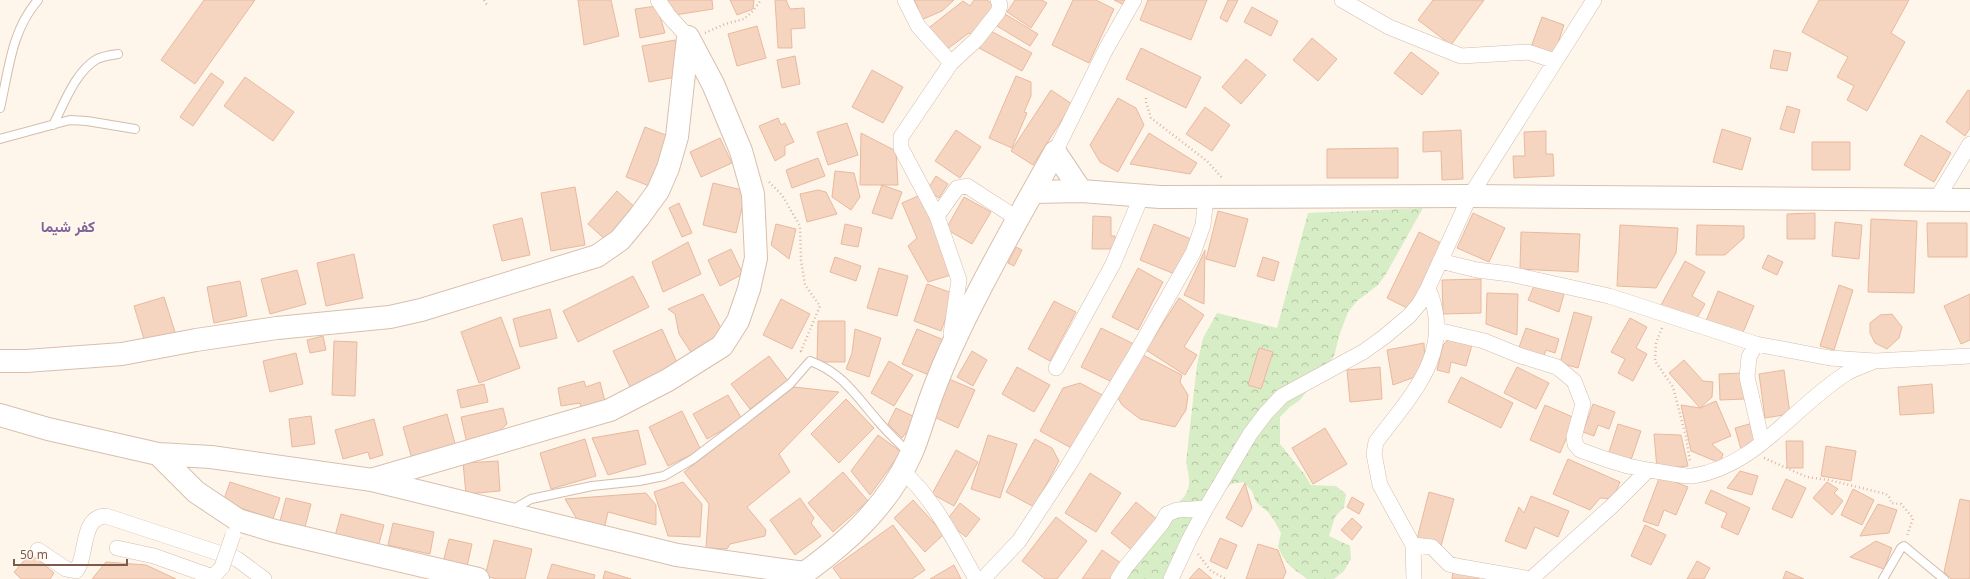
<svg xmlns="http://www.w3.org/2000/svg" width="1970" height="579" viewBox="0 0 1970 579" font-family="'Noto Sans',Vazirmatn,sans-serif">
	<defs>
		<pattern id="forest-crowns" width="20" height="18" patternUnits="userSpaceOnUse"><rect width="20" height="18" fill="#d7edc6"/><path d="M2 6a3 3 0 1 1 6 0M12 15a3 3 0 1 1 6 0" fill="none" stroke="#b3c3a3"/></pattern>
	</defs>
	<rect width="100%" height="100%" fill="#fef6ea"/>
	<!-- forest -->
	<path fill="url(#forest-crowns)" d="M1423,208L1386,274L1378,285L1357,301L1348,312L1340,333L1334,356L1300,400L1290,407L1280,417V444L1305,475L1311,485L1336,486L1346,494L1344,507L1335,517L1329,536L1350,546L1351,559L1344,571L1334,579H1307L1291,567L1283,557L1278,547L1281,533L1275,522L1268,512L1256,502L1252,491L1243,482L1231,484L1222,494L1170,579H1125L1176,504C1193,493 1190,479 1186,462L1197,365L1203,338L1217,313L1277,328L1308,213Z"/>
	<!-- building -->
	<path fill="#f5d4c0" stroke="#e9b99f" d="M204,0H255L195,84L161,60Z
		M578,0H611L619,36L584,45Z
		M666,0H712L713,9L675,15Z
		M730,0H754L753,9L737,15Z
		M775,0H786L790,9L804,8L805,28L791,29L792,48H778Z
		M914,0H954L942,11L921,20L917,5Z
		M974,0H987L996,6L975,37L969,33L946,50L926,30L963,1L970,6Z
		M1015,0H1042L1047,3L1031,28L1007,12Z
		M1073,0H1096L1114,9L1089,63L1052,45Z
		M1114,0H1126L1124,5Z
		M1148,0H1207L1191,40L1140,20Z
		M1228,0H1238L1227,22L1220,18Z
		M1433,0H1484L1451,45L1418,20Z
		M1819,0H1909L1891,33L1905,42L1867,111L1847,100L1854,86L1837,77L1848,57L1802,32Z
		M657,6L665,33L640,38L635,9Z
		M1252,7L1278,21L1271,36L1244,22Z
		M1005,14L1038,34L1030,46L997,26Z
		M1542,17L1564,25L1554,55L1531,47Z
		M757,26L766,58L737,66L728,34Z
		M989,30L1032,53L1022,71L979,48Z
		M1312,38L1337,59L1318,81L1293,60Z
		M675,40L681,76L649,82L642,46Z
		M1141,48L1201,77L1186,108L1126,79Z
		M1774,50L1791,53L1787,71L1770,68Z
		M1411,52L1439,73L1422,95L1394,73Z
		M795,56L800,84L782,88L777,60Z
		M1246,59L1266,75L1241,104L1222,87Z
		M872,70L903,87L883,123L852,107Z
		M211,73L224,82L193,126L180,117Z
		M1016,76L1031,82V96L1024,112L1027,113L1012,148L989,138Z
		M245,77L294,112L273,141L224,106Z
		M1051,90L1072,104L1033,165L1011,151Z
		M1968,90L1970,91V128L1965,136L1946,122Z
		M1118,98L1136,108L1144,125L1118,172L1100,162L1090,145Z
		M1787,106L1800,110L1794,133L1780,129Z
		M1205,107L1230,125L1212,151L1186,134Z
		M778,118L781,125L785,123L794,142L785,146V155L775,161L759,126Z
		M847,123L858,155L828,165L817,132Z
		M645,127L671,137L652,187L626,177Z
		M1722,129L1751,138L1742,170L1713,162Z
		M956,130L981,147L960,178L935,161Z
		M1461,130L1463,179L1442,180L1441,151L1423,152V132Z
		M1546,131V154H1553L1554,176L1514,178L1513,156H1525L1524,132Z
		M861,133L896,151L898,185H860Z
		M1149,133L1197,163L1190,174L1130,164Z
		M1921,135L1951,153L1934,182L1904,165Z
		M720,138L732,163L701,177L690,152Z
		M1812,142H1850V170H1812Z
		M1398,148V178H1327V149Z
		M818,158L825,176L792,188L786,170Z
		M835,171L854,173L860,197L851,210L832,197Z
		M936,176L948,184L939,198L927,190Z
		M713,183L746,191L736,233L703,225Z
		M882,185L902,192L892,219L872,213Z
		M575,187L585,245L551,251L541,193Z
		M818,190L826,192L837,214L807,222L800,194Z
		M617,191L637,209L608,242L588,224Z
		M918,196L934,222L951,275L928,282L908,246L917,238L902,203Z
		M964,197L991,212L972,244L946,229Z
		M679,203L692,233L682,237L669,208Z
		M1218,211L1248,219L1235,267L1206,259Z
		M1473,213L1505,228L1489,262L1457,248Z
		M1815,213V239H1787V214Z
		M1093,216L1111,217V236H1115V249H1092Z
		M522,218L530,255L502,261L493,225Z
		M1871,219L1917,221L1914,293L1868,292Z
		M1835,222L1862,225L1859,259L1832,256Z
		M1927,223H1967V257H1928Z
		M776,224L796,229L789,259L771,245Z
		M845,224L862,228L858,247L841,244Z
		M1154,224L1191,239L1177,275L1140,260Z
		M1620,225L1678,228L1676,253L1656,288L1617,286Z
		M1697,225L1744,226V238L1725,255H1696Z
		M1419,232L1443,244L1411,310L1387,298Z
		M1521,232L1580,234L1578,272L1520,269Z
		M688,242L701,274L663,292L652,262Z
		M1016,247L1022,250L1014,266L1008,263Z
		M731,249L743,274L720,286L708,260Z
		M1205,250L1204,304L1184,295Z
		M354,254L363,298L326,306L317,263Z
		M1768,255L1783,262L1777,275L1762,268Z
		M835,257L861,266L856,281L830,272Z
		M1263,257L1279,262L1274,281L1257,276Z
		M1685,261L1705,272L1692,296L1705,304L1694,323L1661,305Z
		M879,268L908,276L897,316L867,308Z
		M1138,268L1163,282L1138,330L1112,317Z
		M297,270L306,304L270,314L261,279Z
		M633,276L649,307L578,342L563,311Z
		M1481,279V313L1443,314L1442,280Z
		M240,281L247,316L214,323L207,287Z
		M927,284L955,294L941,331L914,321Z
		M1839,285L1853,290L1834,350L1820,346Z
		M1534,286L1564,294L1559,312L1528,300Z
		M1718,291L1754,306L1742,335L1706,321Z
		M1487,293L1518,294L1517,335L1486,324Z
		M703,294L723,332L694,357L679,334L675,314L668,309Z
		M1970,294V340L1961,344L1944,306Z
		M164,297L175,332L168,334L171,341L147,349L134,306Z
		M1179,298L1204,315L1184,347L1197,355L1185,375L1146,350Z
		M781,299L810,314L792,349L763,335Z
		M1054,301L1076,312L1050,361L1028,349Z
		M550,309L557,338L520,347L513,319Z
		M1574,312L1592,317L1578,368L1560,363Z
		M1892,314L1902,327L1899,338L1887,349L1875,343L1870,333V323L1880,315Z
		M501,317L520,368L479,383L461,332Z
		M1630,318L1647,327L1636,348L1647,354L1633,381L1618,373L1625,359L1611,352Z
		M818,321H845V362H817Z
		M1101,328L1134,344L1114,383L1081,367Z
		M1526,328L1559,339L1555,353L1546,350L1543,359L1518,350Z
		M662,329L679,367L631,389L613,351Z
		M855,329L881,338L869,377L846,369L852,353Z
		M917,329L944,340L929,375L902,364Z
		M323,336L326,350L310,353L307,340Z
		M1449,339L1472,345L1466,366L1451,362L1449,373L1437,370L1443,345Z
		M334,341L357,342L355,396L332,395Z
		M1424,343L1425,364L1415,377L1393,385L1387,350Z
		M1259,348L1273,352L1261,389L1248,385Z
		M972,351L987,360L973,386L957,377Z
		M296,353L303,384L270,392L263,361Z
		M1143,355L1182,375L1180,382L1188,395L1186,410L1175,427L1140,419L1122,405L1118,398Z
		M769,356L788,381L750,409L731,384Z
		M1684,360L1703,381L1713,382L1712,397L1700,408L1669,373Z
		M889,361L913,375L894,406L871,393Z
		M1017,367L1050,385L1034,412L1002,394Z
		M1380,367L1382,399L1350,402L1347,370Z
		M1517,367L1549,383L1536,409L1504,393Z
		M1784,370L1790,414L1765,418L1759,374Z
		M1743,373L1745,399L1720,400L1719,374Z
		M1461,377L1513,403L1501,428L1448,402Z
		M949,379L975,390L958,428L932,416Z
		M584,381L586,387L600,382L606,405L582,412L580,403L561,406L558,388Z
		M1080,383L1104,396L1075,450L1040,431L1063,388Z
		M484,384L488,402L461,408L457,390Z
		M1932,384L1934,413L1900,415L1898,387Z
		M794,387L839,392L779,454L790,472L747,507L766,530L765,536L730,544L727,549L706,548L709,504L684,472Z
		M728,395L742,419L707,439L693,414Z
		M846,399L874,428L839,463L811,434Z
		M1716,401L1731,436L1712,444L1723,454L1720,463L1691,451L1681,405L1700,408Z
		M1593,404L1615,412L1609,429L1598,425L1594,436L1583,432Z
		M1545,405L1575,418L1560,453L1530,440Z
		M503,408L507,424L497,433L467,444L461,417Z
		M896,408L917,418L902,438L888,424Z
		M682,411L701,450L668,466L649,427Z
		M447,414L456,447L412,459L403,427Z
		M311,416L315,444L292,447L289,419Z
		M374,419L383,455L370,459L368,452L343,459L335,430Z
		M1753,423L1759,444L1741,449L1735,428Z
		M1618,424L1641,431L1630,463L1608,455Z
		M1325,428L1347,464L1313,484L1292,448Z
		M638,430L646,464L608,475L592,438Z
		M1654,434L1681,435L1688,466L1657,469Z
		M878,435L901,452L870,495L851,471Z
		M988,435L1017,444L1000,498L971,489Z
		M585,439L596,476L551,489L540,453Z
		M1035,439L1052,448L1059,461L1034,507L1006,492Z
		M1786,441H1803V468H1787Z
		M1826,446L1856,451L1851,481L1821,476Z
		M956,450L978,462L954,506L932,494Z
		M1568,459L1620,482L1613,499L1600,498L1590,510L1553,494Z
		M498,461L500,491L466,494L463,463Z
		M1740,471L1758,476L1752,495L1727,488Z
		M843,472L868,501L833,532L808,503Z
		M1090,473L1121,493L1096,532L1065,513Z
		M1660,476L1688,487L1676,515L1664,510L1658,526L1643,521Z
		M1786,479L1806,488L1792,518L1772,509Z
		M230,482L280,498L273,519L223,502Z
		M683,482L702,504L700,537L668,536L654,492Z
		M1827,482L1838,489L1834,493L1843,501L1832,515L1813,498Z
		M1245,483L1252,508L1242,527L1226,518Z
		M1853,489L1874,500L1862,525L1841,515Z
		M1711,490L1750,508L1738,535L1721,527L1727,513L1705,503Z
		M1429,492L1454,499L1441,546L1417,539Z
		M646,493L656,505V525L608,512L604,529L578,521L565,499Z
		M1531,496L1569,511L1558,537L1535,527L1526,549L1505,541L1519,507L1524,513Z
		M1352,497L1364,504L1359,514L1347,507Z
		M286,498L311,504L304,531L279,525Z
		M800,498L814,518L811,523L821,536L795,555L770,520Z
		M1960,499L1970,501V575L1969,579H1951L1944,572Z
		M913,500L944,534L925,552L894,518Z
		M1136,502L1158,520L1133,551L1111,533Z
		M960,503L980,519L966,537L946,521Z
		M1878,504L1897,510L1889,533L1860,536Z
		M341,514L384,525L378,547L335,536Z
		M1056,517L1087,541L1057,579H1045L1022,561Z
		M1352,518L1362,527L1352,540L1341,530Z
		M393,523L434,532L430,554L388,545Z
		M893,525L925,570L912,579H841L833,568Z
		M1645,525L1666,535L1651,565L1631,556Z
		M1220,538L1237,545L1227,569L1210,561Z
		M449,539L472,544L466,571L442,566Z
		M494,540L532,549L525,579H497L485,576Z
		M1876,541L1892,548L1884,569L1850,557Z
		M1258,544L1278,550L1286,572L1283,579H1246Z
		M1102,550L1124,565L1115,579H1082Z
		M31,553L54,573L50,579H21L14,572Z
		M1697,561L1710,568L1704,579H1687Z
		M106,562L146,565L176,579H92Z
		M552,564L595,575L594,579H547Z
		M954,565L961,579H930Z
		M1199,568L1212,579H1189Z
		M605,571L631,579H603Z
		M1786,571L1804,579H1783Z
		M1453,572L1480,575L1479,579H1452Z"/>
	<g fill="none" stroke-linecap="round" stroke-linejoin="round">
		<!-- lane casing -->
		<g stroke="#d2bdae" stroke-width="10">
			<path id="lane" d="M0,108C9,70 11,31 38,0
				M53,125C64,104 75,72 97,59C103,56 111,55 118,54
				M0,139L70,120L87,121L135,129
				M510,511L531,499L592,486L639,481L664,476L693,459L743,421L790,384L810,361C843,373 856,396 878,421C888,433 899,443 910,454
				M1883,579L1901,548L1904,546L1944,579"/>
		</g>
		<!-- street casing -->
		<g stroke="#d2bdae" stroke-width="16">
			<path id="street" d="M658,0L668,15L688,37
				M905,0L918,26L951,63
				M1342,0L1389,27L1461,56L1528,52L1555,61
				M1055,152L1106,49L1134,0
				M1936,200L1970,144
				M937,216L957,188L967,186L1018,219
				M1440,261L1477,270L1510,274L1609,296L1756,344L1830,358L1875,361L1970,356
				M1437,330L1484,341L1521,356L1557,367L1574,381L1583,404L1574,437L1575,444L1580,450L1605,459L1628,466L1648,470
				M951,334L959,280L937,216L901,148V137L951,63L976,40L998,12L1000,5L998,0
				M1756,344L1749,357L1747,377L1762,442
				M1056,368L1113,264L1142,195
				M901,471C929,490 959,549 976,579
				M1413,545L1432,547L1449,564L1456,566L1531,579
				M117,548L154,556L213,577L222,567
				M38,550L66,569L76,571C88,555 80,517 106,516L237,559L264,579
				M983,579L1019,541L1067,468L1134,357L1193,253L1203,225L1206,197
				M1118,579L1125,568L1162,523L1167,514L1177,510L1206,508
				M1171,579L1189,540L1206,508L1250,434L1266,413L1282,396L1363,352L1384,337L1409,316L1420,303L1428,288L1470,196L1594,0
				M1414,579L1413,545L1380,485L1374,454L1376,442C1411,395 1456,352 1428,288
				M1531,579L1612,506L1648,470C1659,471 1684,477 1693,476C1757,466 1795,405 1847,373C1854,368 1864,366 1872,362"/>
		</g>
		<!-- secondary casing -->
		<g stroke="#d8bfad" stroke-width="24">
			<path id="secondary" d="M1033,192L1081,191L1160,197L1470,196L1970,200
				M0,361H26L122,354L196,340L277,328L390,317L421,310L597,256L620,240L639,217L658,191L668,168L677,137L688,37
				M0,415L48,429L158,454L211,457L372,480L677,555L804,573
				M158,454L196,492L238,520L275,531L478,579
				M374,479L610,410L668,380L722,346L738,321L749,289L756,258L753,194L741,151L713,84L688,37
				M796,579C843,546 887,508 911,454C919,436 924,416 931,397C939,375 948,354 958,333C987,271 1022,212 1055,152L1081,191"/>
		</g>
		<!-- path -->
		<path stroke="#dbb6a2" stroke-width="2.5" stroke-dasharray="1 3" stroke-linecap="butt" d="M484,0L487,5
			M705,33L725,24L744,19L753,11L761,0
			M1146,98V102L1151,118L1207,161L1223,179
			M769,182L782,195L800,226L801,260L805,285L820,306L801,351L803,353
			M1662,328L1656,343L1655,361L1673,387L1686,437L1690,462
			M1764,458L1807,477L1829,480L1886,494L1890,498L1891,503L1901,504L1913,518L1907,536
			M1198,554L1211,571L1226,579"/>
		<!-- lane -->
		<use href="#lane" stroke="#fff" stroke-width="8"/>
		<!-- street -->
		<use href="#street" stroke="#fff" stroke-width="15"/>
		<!-- secondary -->
		<use href="#secondary" stroke="#fff" stroke-width="22"/>
		<!-- street-bridge casing -->
		<g stroke="#d2bdae" stroke-width="16" stroke-linecap="butt">
			<path id="street-bridge" d="M222,567L233,535"/>
		</g>
		<!-- street-bridge -->
		<use href="#street-bridge" stroke="#fff" stroke-width="15"/>
	</g>
	<g text-anchor="middle" stroke-width="3" stroke-linejoin="round" paint-order="stroke">
		<!-- district labels -->
		<g font-size="15" font-weight="bold" fill="#846397" stroke="#fff9f2">
			<text x="68" y="232">كفر شيما</text>
		</g>
	</g>
	<!-- scale -->
	<path d="M14 559v6h113v-6" fill="none" stroke="#7c5b4a" stroke-width="2"/>
	<text x="20" y="559" font-size="12" fill="#7c5b4a" stroke="#fff9f2" stroke-width="3" paint-order="stroke">50 m</text>
</svg>
